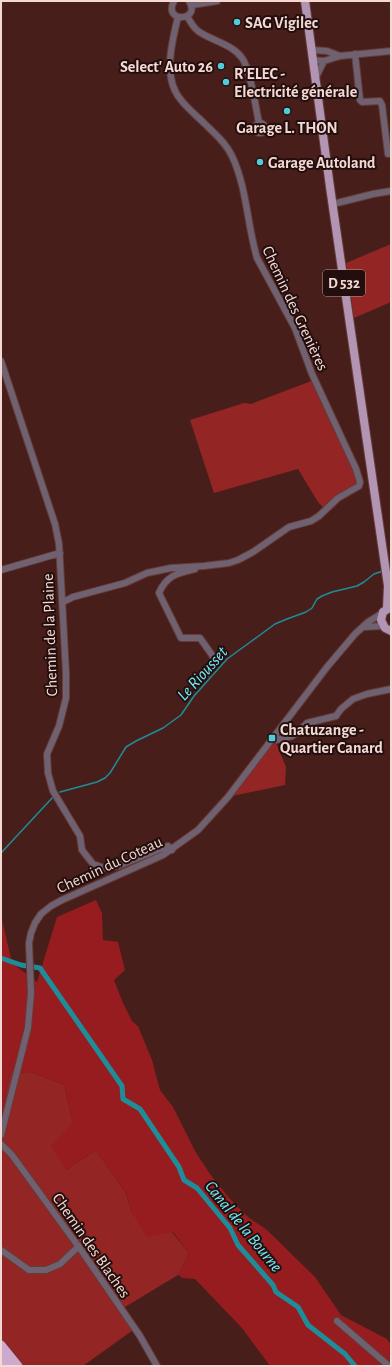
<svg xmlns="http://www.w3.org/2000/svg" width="392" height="1367" viewBox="0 0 392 1367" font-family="'Alegreya Sans',sans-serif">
	<rect width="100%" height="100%" fill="#481e1b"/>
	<!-- green -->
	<path fill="#942525" d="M391,244V302L354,318L346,263Z
		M314,380L357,476L358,483L324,508L318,502L298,469L214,493L190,420L244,403L251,404Z
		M276,743L286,767L285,785L232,796L272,745Z
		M31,1072L64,1085L73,1123L66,1170L96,1150L126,1193L131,1211L172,1232L189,1253L178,1275L125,1307L133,1330L83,1366H1V1120L10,1073Z"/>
	<!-- forest -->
	<path fill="#961c1f" d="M96,900L102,913L103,940L118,942L125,970L114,980L123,1003L132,1021L138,1026L152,1060L160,1090L173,1107L195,1151L210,1174L230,1199L248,1217L267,1230L315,1277L341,1315L387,1339L391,1345V1366H270L242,1328L195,1279L183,1278L178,1275L189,1253L173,1232L147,1237L131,1211L126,1193L96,1150L66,1170L51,1146L73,1123L64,1085L31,1072L10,1073L1,1120V915L12,963L37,982L57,917Z"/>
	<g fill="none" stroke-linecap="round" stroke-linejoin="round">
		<!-- stream -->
		<path stroke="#1e8d99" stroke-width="1.5" d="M60,792L97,782L105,778L110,773L126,747L136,741L163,728L181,715L194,696L227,659L275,624L287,619L306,612L312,608L317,599L322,596L332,592L357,586L364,582L374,574L383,571
			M1,853L53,797"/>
		<!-- canal -->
		<path stroke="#1e8d99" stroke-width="5" d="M1,958L21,965L40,968L122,1086L123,1099L140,1109L179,1167L184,1180L197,1188L230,1228L238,1245L273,1285L276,1292L298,1307L308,1325L345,1354L355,1366"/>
		<!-- minor casing -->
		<g stroke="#643c39" stroke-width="8">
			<path id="minor" d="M174,1C162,23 202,22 189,1
				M192,5L217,1
				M187,16C190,21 193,27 198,31C212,41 232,44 242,58C250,68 256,109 259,123
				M312,50L327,51L340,56
				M355,54L360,100L362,102L380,101L382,105L388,154
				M313,60L324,61L340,56L391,51
				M316,77L324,61
				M255 128a5 5 0 1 1 10 0a5 5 0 1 1-10 0Z
				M333,204L373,194L391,191
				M1,361L55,524L59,544L66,673V698L59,726L47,754L48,773L53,791L80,836L82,850L93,864L104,868L118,866L168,846L172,850
				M195,569C177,573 166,576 159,593L181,638H200L212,655L215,662L209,673
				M1,570L60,553
				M63,602L73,597L125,583L147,573L171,568L204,566L229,563L238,560L253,552L289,527L311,521L319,516L338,498L359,486L360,482L356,469L312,374L295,328L257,258C247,224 247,188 232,156C226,143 215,134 205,124C197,116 188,109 181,100C162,78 172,42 178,17
				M364,627L383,626
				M272,738L276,740L292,736L300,730L307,723L336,716L341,709L353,699L367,694L391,689
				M1,1135L28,1028L31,993L29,943L31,933L35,923L41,914L51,906L62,900L163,855L198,830L228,797L327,667L355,634L368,622L381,614
				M1,1144L12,1155L81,1250L140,1336L157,1366
				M1,1250L29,1270H46L60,1264L79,1246
				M337,1321L389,1366"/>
		</g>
		<!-- major casing -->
		<g stroke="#643c39" stroke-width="10">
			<path id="major" d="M305,1L330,187L388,586L387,608
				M391,607L383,612L381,620L385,628L391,631"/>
		</g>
		<!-- highway casing -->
		<g stroke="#643c39" stroke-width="10">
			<path id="highway" d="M1,1345L18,1366
				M1,1358L7,1366"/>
		</g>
		<!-- minor -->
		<use href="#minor" stroke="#706170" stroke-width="6"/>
		<!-- major -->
		<use href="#major" stroke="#b294b3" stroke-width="8"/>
		<!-- highway -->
		<use href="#highway" stroke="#cca9cd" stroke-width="9"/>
	</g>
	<!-- markers -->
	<g fill="#52cbd9" stroke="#220f0d" stroke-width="1.5">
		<circle cx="237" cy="22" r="4"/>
		<circle cx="221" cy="66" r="4"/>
		<circle cx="226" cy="82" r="4"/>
		<circle cx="287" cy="111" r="4"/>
		<circle cx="260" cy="162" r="4"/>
		<rect x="268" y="734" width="8" height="8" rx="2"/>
	</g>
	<g text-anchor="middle" stroke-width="4" stroke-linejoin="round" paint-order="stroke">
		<!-- shield labels -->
		<rect fill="#220f0d" stroke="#b59c98" stroke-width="1" x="323" y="270" width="42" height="26" rx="3"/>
		<g font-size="15" font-weight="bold" fill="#f4d8d4">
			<text x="344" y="288">D 532</text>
		</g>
		<!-- poi labels -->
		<g font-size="16" font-weight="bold" fill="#f4d8d4" stroke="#220f0d" text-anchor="start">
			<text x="245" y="28">SAG Vigilec</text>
			<text x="213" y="72" text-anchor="end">Select' Auto 26</text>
			<text x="234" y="79">R'ELEC -<tspan x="234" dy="18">Electricité générale</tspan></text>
			<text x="287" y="133" text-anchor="middle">Garage L. THON</text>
			<text x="268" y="168">Garage Autoland</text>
			<text x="280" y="735">Chatuzange -<tspan x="280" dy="18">Quartier Canard</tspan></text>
		</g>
		<!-- street labels -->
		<g font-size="16" fill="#f4d8d4" stroke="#220f0d">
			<text transform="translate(296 308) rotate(65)" y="6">Chemin des Grenières</text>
			<text transform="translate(49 635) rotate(-92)" y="6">Chemin de la Plaine</text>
			<text transform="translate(109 864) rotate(-25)" y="6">Chemin du Coteau</text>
			<text transform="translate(92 1245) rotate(55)" y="6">Chemin des Blaches</text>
		</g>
		<!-- water labels -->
		<g font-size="17" font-style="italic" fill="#72eefd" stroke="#220f0d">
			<text transform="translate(202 673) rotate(-48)" y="6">Le Riousset</text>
			<text transform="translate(244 1226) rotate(51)" y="6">Canal de la Bourne</text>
		</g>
	</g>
	<!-- border -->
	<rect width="392" height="1367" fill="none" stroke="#f4d8d4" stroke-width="4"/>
</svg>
